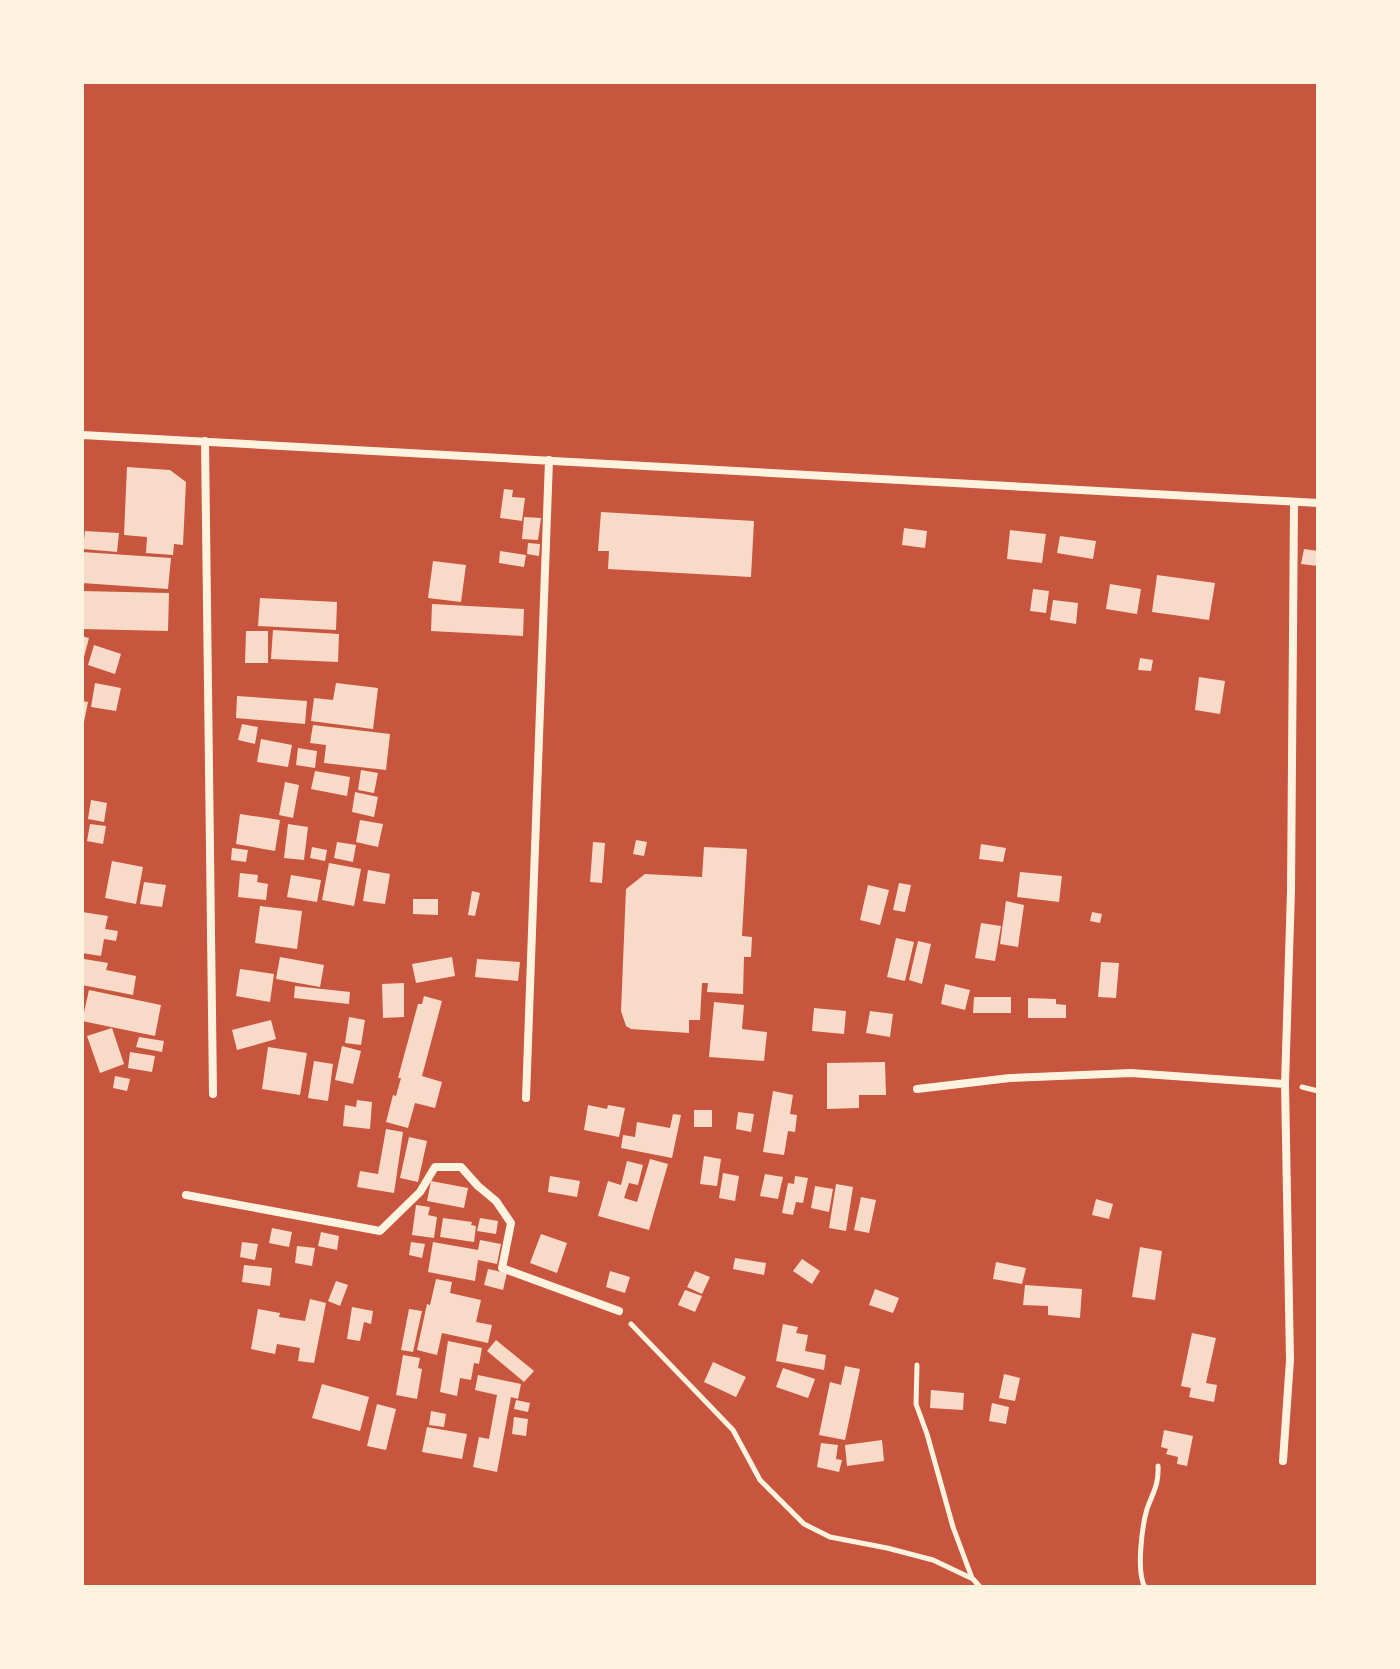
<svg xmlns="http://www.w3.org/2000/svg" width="1400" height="1669" viewBox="0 0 1400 1669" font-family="'Source Sans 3',sans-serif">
	<rect width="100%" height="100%" fill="#c8553d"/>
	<!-- building -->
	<path fill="#f7dbc8" d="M127,467L170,470L186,482L183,545L174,544L173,555L146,553L147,537L124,535Z
		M504,489L513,490L512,497L525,498L522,521L500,518Z
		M601,512L754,521L751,577L608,569L609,551H598Z
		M524,517L541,518L538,540L522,539Z
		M904,528L927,531L925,548L902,545Z
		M1010,530L1046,534L1042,563L1007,559Z
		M85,531L119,533L117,552L83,549Z
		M1060,536L1096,541L1093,559L1057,553Z
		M528,543L540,544L539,556L527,554Z
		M1304,549L1318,551V566L1301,564Z
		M500,551L526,555L524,567L499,563Z
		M82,552L171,558L168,589L82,583Z
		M433,561L466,565L461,602L428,598Z
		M1157,575L1215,583L1209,620L1152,612Z
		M1110,584L1141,589L1137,614L1106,609Z
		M1033,589L1049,591L1046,613L1030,611Z
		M82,591L169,593L168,631L82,629Z
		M260,598L337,602L336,630L258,626Z
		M1053,600L1078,603L1076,624L1050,620Z
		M432,604L524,609L523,636L431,631Z
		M273,630L339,634L338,662L271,659Z
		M246,631H268V663H245Z
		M82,636L89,638L83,661H82Z
		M94,645L121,654L115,674L88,665Z
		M1140,658L1153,660L1151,671L1138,670Z
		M1199,677L1225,681L1220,714L1195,710Z
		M95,683L121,688L116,711L91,707Z
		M336,683L378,688L373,729L311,721L314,698L333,700Z
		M237,696L307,701L305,724L236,718Z
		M82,701L88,702L83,727H82Z
		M242,724L258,727L255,744L238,740Z
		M313,725L390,734L386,770L324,763L326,745L310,743Z
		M261,739L292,745L288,767L257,762Z
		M298,748L317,751L315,768L296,765Z
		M361,770L378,773L374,793L358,790Z
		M315,771L350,777L347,796L311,789Z
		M285,782L299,785L293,818L279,815Z
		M355,792L378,797L374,817L352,812Z
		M91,800L107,803L104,822L88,819Z
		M240,814L280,820L275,851L236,844Z
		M360,820L383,824L378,847L356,842Z
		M90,824L106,826L103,844L87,841Z
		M288,824L308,827L304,860L284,858Z
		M636,840L647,842L644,856L633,854Z
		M337,842L356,845L353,862L334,858Z
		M593,842L605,843L602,883L590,882Z
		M981,844L1006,848L1003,862L979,859Z
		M312,847L327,850L325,861L310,858Z
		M704,847L747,849L742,936L752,937L751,957H744L743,994L707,992L708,983H702L700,1020H689V1033L631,1029L626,1026L621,1011L626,889L645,874L702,877Z
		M232,848L248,850L246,862L231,860Z
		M112,861L143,867L136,904L105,898Z
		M329,863L361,869L354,906L322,900Z
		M368,870L390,874L385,904L363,901Z
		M1020,872L1062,876L1059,902L1017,897Z
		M240,873L258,875L257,882L268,884L266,900L238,897Z
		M291,875L321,880L317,902L287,897Z
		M144,882L166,885L162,907L140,904Z
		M899,883L911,885L905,912L893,910Z
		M868,885L889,890L880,925L860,920Z
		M472,891L480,893L475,916L468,915Z
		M413,899H438V915L413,914Z
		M1006,901L1024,905L1018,947L1000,944Z
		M260,906L302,911L297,949L255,943Z
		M82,912L108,916L105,929L118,931L116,941L104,939L101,956L82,953Z
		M1092,912L1102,914L1100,923L1090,921Z
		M981,923L1001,926L995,961L975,958Z
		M896,938L914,942L905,981L887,977Z
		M918,941L931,944L922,984L909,980Z
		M280,957L324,965L320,987L276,979Z
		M452,957L455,976L416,983L412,964Z
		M84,959L108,963L106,970L136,976L133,995L82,985Z
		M477,959L520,962L518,981L475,977Z
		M1101,962L1119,963L1116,998L1098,997Z
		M240,969L274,974L270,1002L236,996Z
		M404,983V1017L383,1018L382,984Z
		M945,984L970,990L965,1010L941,1004Z
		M295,986L350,992L349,1004L294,998Z
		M89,990L161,1005L155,1036L82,1021Z
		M424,996L442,1001L422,1076L442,1082L435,1108L415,1103L408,1128L386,1122L393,1095L396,1096L401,1078H398L418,1004H422Z
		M974,997H1011V1013H973Z
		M1028,998L1056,999V1004L1066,1005V1018H1028Z
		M714,1002L744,1005L742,1029L767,1032L764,1061L709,1057Z
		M814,1008L846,1011L844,1034L812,1031Z
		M870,1011L893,1014L890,1037L866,1033Z
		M349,1017L365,1020L361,1045L345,1043Z
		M271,1020L276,1039L237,1050L232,1030Z
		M112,1028L124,1064L100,1073L87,1036Z
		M139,1037L164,1041L162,1052L136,1047Z
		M342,1046L361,1051L353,1084L335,1080Z
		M268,1047L307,1053L300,1095L262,1089Z
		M130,1052L155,1056L152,1072L128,1068Z
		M314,1061L333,1064L328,1101L308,1098Z
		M885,1062L886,1095H859V1108L827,1109V1063Z
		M115,1076L130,1079L127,1091L113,1088Z
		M773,1091L793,1095L790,1114L797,1115L795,1132L788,1131L784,1155L763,1152Z
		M357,1100L372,1102L370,1129L343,1126L345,1105L356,1107Z
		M588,1105L607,1109L608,1105L625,1108L619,1137L584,1130Z
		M694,1110H712V1127H694Z
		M738,1112L754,1114L751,1132L736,1129Z
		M673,1114L681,1115L672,1158L621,1148L623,1135L635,1137L637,1122L670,1128Z
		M386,1129L403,1132L394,1193L357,1187L360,1171L378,1174Z
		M409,1137L427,1141L418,1182L400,1178Z
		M704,1156L721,1159L717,1186L700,1184Z
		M650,1159L668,1164L649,1230L598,1216L608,1181L621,1185L627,1161L643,1165L638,1185L629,1183L624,1198L637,1202Z
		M723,1173L739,1176L735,1201L719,1198Z
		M765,1174L783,1177L778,1199L760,1196Z
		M550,1176L580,1181L577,1197L548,1192Z
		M795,1176L808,1178L803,1203L796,1202L793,1215L782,1213L788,1183L794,1184Z
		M431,1181L468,1188L464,1208L427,1201Z
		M836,1184L853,1187L846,1231L829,1228Z
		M815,1186L833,1189L829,1212L811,1208Z
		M861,1197L876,1200L869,1233L854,1230Z
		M1096,1199L1113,1204L1109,1219L1092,1215Z
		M416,1205L430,1207L428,1215L437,1217L434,1238L412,1235Z
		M443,1218L472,1222L471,1225L476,1226L474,1242L440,1237Z
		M480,1218L498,1221L496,1234L477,1231Z
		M272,1228L292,1232L289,1247L269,1243Z
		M321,1232L339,1236L337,1250L318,1246Z
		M541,1234L567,1243L557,1273L530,1263Z
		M480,1240L501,1244L497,1264L478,1260L475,1281L428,1272L433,1242L478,1250Z
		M242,1242L258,1244L255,1260L240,1257Z
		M411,1242L425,1244L422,1258L409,1255Z
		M297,1246L315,1248L312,1266L295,1263Z
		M1140,1247L1162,1251L1155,1300L1132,1297Z
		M735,1258L766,1263L764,1275L733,1269Z
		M802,1259L820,1271L812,1284L793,1271Z
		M996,1262L1026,1268L1022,1284L993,1279Z
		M244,1265L272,1268L270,1286L242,1282Z
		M488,1269L507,1273L503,1290L484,1285Z
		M610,1271L630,1277L625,1293L606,1287Z
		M695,1271L710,1277L702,1294L687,1287Z
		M436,1279L452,1282L450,1293L481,1300L476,1322L492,1325L488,1343L442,1333L437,1355L417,1350L427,1304L430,1305Z
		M336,1281L348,1285L340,1306L328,1301Z
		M1025,1285L1082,1289L1080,1318L1048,1315V1306L1023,1305Z
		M875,1289L899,1298L893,1313L869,1305Z
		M685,1290L702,1296L695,1312L678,1305Z
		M310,1299L326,1303L314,1363L298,1361L300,1348L277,1344L275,1354L251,1349L258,1309L280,1313L279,1317L305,1321Z
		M352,1307L373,1311L371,1324L364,1322L360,1341L347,1339Z
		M409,1309L422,1311L413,1352L401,1350Z
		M783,1324L798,1327L796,1333L808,1335L805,1351L826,1355L824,1370L776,1361Z
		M1192,1333L1216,1338L1206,1383L1217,1385L1214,1402L1189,1397L1191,1388L1181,1386Z
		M496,1340L534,1371L524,1382L487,1351Z
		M448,1341L482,1348L479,1364L474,1363L471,1380L460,1378L457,1396L440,1392Z
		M403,1355L420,1358L418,1368L422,1369L417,1399L396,1395Z
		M713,1362L746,1377L736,1397L704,1382Z
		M845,1366L860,1369L845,1440L819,1435L830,1382L841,1385Z
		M783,1368L815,1379L808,1398L776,1387Z
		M1004,1374L1020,1378L1015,1401L999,1398Z
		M478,1375L521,1384L518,1399L511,1397L497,1472L473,1467L479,1437L489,1439L497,1395L475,1390Z
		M322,1384L369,1397L360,1431L312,1418Z
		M931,1390L964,1393L963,1410L930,1408Z
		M516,1400L530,1403L528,1412L514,1409Z
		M992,1403L1009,1407L1006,1424L989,1421Z
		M377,1404L396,1409L386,1450L367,1446Z
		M431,1411L446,1414L444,1427L429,1425Z
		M514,1417L528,1419L526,1436L512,1434Z
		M427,1427L467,1434L462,1459L422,1452Z
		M1164,1430L1193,1436L1187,1466L1177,1464L1178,1457L1166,1454L1168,1449L1161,1447Z
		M882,1440L884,1461L847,1466L845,1445Z
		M821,1443L838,1445L836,1459L842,1460L839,1472L817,1467Z"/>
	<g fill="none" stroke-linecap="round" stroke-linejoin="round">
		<!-- path -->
		<path stroke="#fff3e0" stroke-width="5" d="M1302,1087L1318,1091
			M631,1324L733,1430L760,1480L804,1524L830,1537L887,1548L933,1560L973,1579L980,1587
			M917,1365L916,1404L927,1434L953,1527L972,1578
			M1145,1587C1136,1573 1142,1526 1147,1509C1153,1492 1159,1485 1158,1466"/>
		<!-- minor -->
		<path stroke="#fff3e0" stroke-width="8" d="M82,435L1318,503
			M205,441L213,1094
			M917,1089L1010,1078L1131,1073L1285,1084
			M526,1098L549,460
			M186,1195L380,1231L420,1192L435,1167H461L478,1186L496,1201L511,1223L502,1268L619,1311
			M1283,1461L1290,1360L1285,1084L1291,891L1294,503"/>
	</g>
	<!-- border -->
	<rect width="1400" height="1669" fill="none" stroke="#fff3e0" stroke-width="168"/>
</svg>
